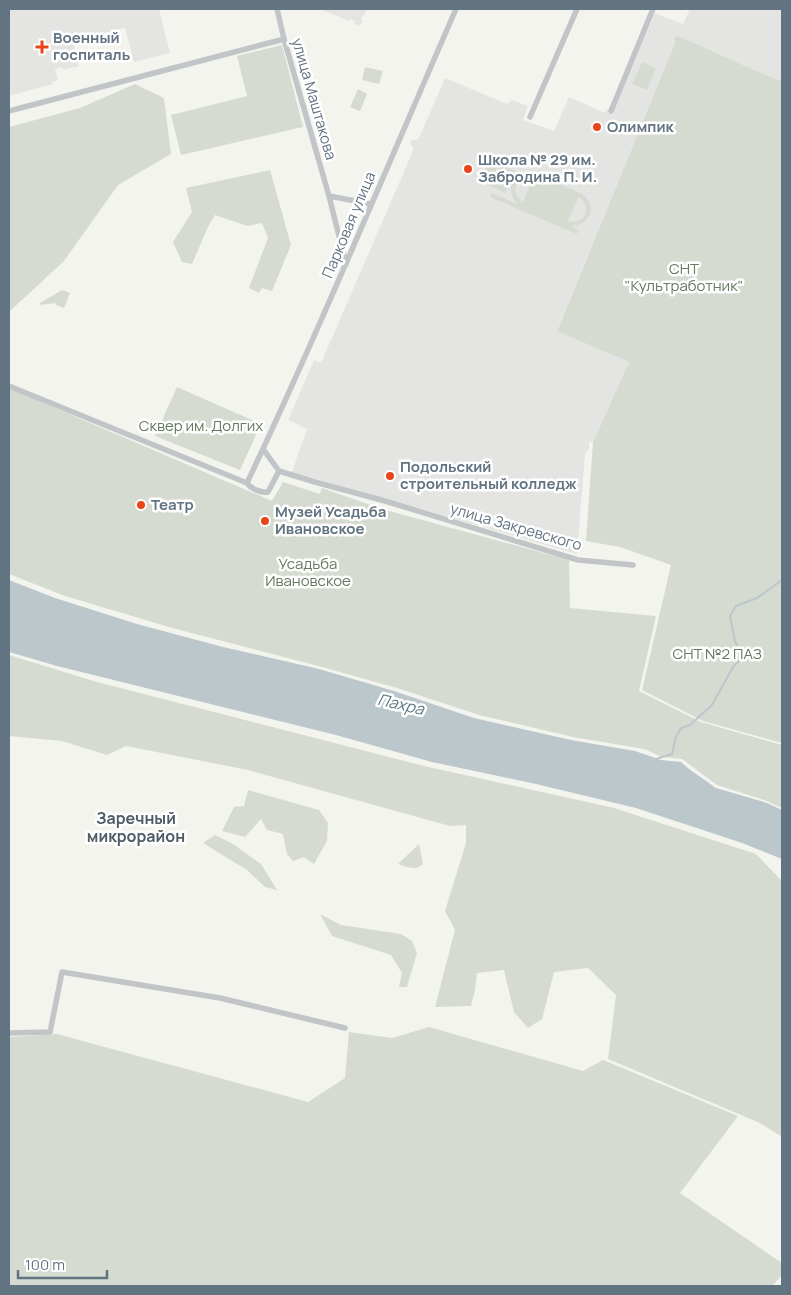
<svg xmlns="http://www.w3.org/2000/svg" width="791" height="1295" viewBox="0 0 791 1295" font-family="Manrope,sans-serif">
	<rect width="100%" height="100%" fill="#f4f4ef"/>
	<!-- built -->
	<path fill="#e4e5e3" d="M9,9H159L170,53L134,62L125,28L73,41L79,66L63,70L62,67L55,69L58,80L52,82L53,84L9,96Z
		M322,9H367L361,20L363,21L360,26L354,24L355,21L350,19L349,21L322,10Z
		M690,9H782V81L761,73L679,36L675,37V43L557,330L629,362L593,442H589V450L585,454L577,554L292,472L307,429L288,420L314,360L321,363L413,151V147L410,144L412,140H417L419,138L445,78L507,104L512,100L528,106L523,120L554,131L569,97L605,113L607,109L613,112L655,13L683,24Z"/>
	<!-- green -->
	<path fill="#d5dbd0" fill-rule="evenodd" d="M679,36L761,73L782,81V743L703,721L642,690L671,565L620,547L586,541L593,442L629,362L557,331L675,43V37Z
		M282,45L303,127L181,155L171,115L247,96L237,56Z
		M642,62L656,68L647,90L632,84Z
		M365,67L383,71L379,84L362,80Z
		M135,84L164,98L171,154L118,185L64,261L9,312V127L80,108Z
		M358,89L367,94L360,111L350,107Z
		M489,161L498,165L489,185L480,181Z
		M500,165L515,171L505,193L490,186Z
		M270,170L291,245L272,291L262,288L259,293L249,288L268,238L262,223L247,226L215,215L208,227L192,264L182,262L173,242L192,212L186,188Z
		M524,173L535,174L580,193C599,204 591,225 571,226L578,230L577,234L490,197L492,193L517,204C508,192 508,179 524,173ZM524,177H528L533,178L523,202C512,195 513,183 524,177ZM578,197C594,206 585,226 568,221Z
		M62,290L70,293L64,308L56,305L55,303L41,305L40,303Z
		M177,387L261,424L240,470L155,436Z
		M9,388L272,501L283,482L320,494L322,488L382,509L569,560L570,608L656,616L639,691L701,722L782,745V808L767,801L717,785L682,759L662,757L644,749L573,737L479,715L397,688L322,667L176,629L65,596L9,574Z
		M9,655L97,682L424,766L614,808L756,854L782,881V1137L760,1123L608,1059L616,995L588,968L554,972L542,1019L528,1028L514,1012L504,970L477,973L475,990L471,1006L435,1007L455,930L445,911L466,843V825L450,826L248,770L126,746L107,755L62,741L9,736Z
		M248,790L319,810L328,823L327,841L314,864L304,857L293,861L287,854L283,834L267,830L261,819L245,837L222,831L234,807L244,806Z
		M215,835L233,844L261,864L277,890L265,887L247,870L203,843Z
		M419,844L423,864C416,871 406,867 398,864Z
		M320,914L341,925L401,934L412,941L417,953L407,987H399L402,973L391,955L332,936Z
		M429,1027L583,1071L603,1060L738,1116L680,1193L782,1263V1275L772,1286H9V1037L57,1034L308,1102L345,1078L349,1032L392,1038Z"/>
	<!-- water -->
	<path fill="#bcc7cc" d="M9,580L55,598L137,624L223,647L319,669L394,691L474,718L571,740L635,751L661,760L681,762L689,769L716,788L767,803L782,810V859L742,843L636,808L536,784L432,762L336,735L57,666L9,652Z"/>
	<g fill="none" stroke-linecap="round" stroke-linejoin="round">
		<!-- stream -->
		<path stroke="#bcc7cc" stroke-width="2" d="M656,759L672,754L676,737L681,728L690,725L712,705L733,667L739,661L740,652L735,641L730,616L736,606L757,598L782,580"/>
		<!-- street -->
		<path stroke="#c1c5c8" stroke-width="5.5" d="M277,9L284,39L329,196L346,264
			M9,111L284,39
			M611,111L653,9
			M530,117L577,9
			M329,196L371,204
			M9,386L247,483
			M263,449L279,471L268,492C261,493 251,489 247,483C321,326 387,167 456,9
			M279,471L315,482L385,501L578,560L633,565
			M9,1033L50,1032L62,972L220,998L345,1028"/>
	</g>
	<!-- markers -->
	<g fill="#e9451a" stroke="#fff" stroke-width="2">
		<path d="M39.5 39.5h5v5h5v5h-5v5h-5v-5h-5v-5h5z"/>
		<circle cx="597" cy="127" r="5"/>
		<circle cx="468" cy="169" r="5"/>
		<circle cx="390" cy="476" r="5"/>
		<circle cx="141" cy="505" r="5"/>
		<circle cx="265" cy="521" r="5"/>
	</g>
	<g text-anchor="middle" stroke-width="5" stroke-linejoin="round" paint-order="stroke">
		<!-- poi labels -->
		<g font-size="15" font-weight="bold" fill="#627482" stroke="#fff" text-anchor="start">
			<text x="53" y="43">Военный<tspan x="53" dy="17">госпиталь</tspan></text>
			<text x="607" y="132">Олимпик</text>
			<text x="478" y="165">Школа № 29 им.<tspan x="478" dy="17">Забродина П. И.</tspan></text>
			<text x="400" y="472">Подольский<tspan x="400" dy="17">строительный колледж</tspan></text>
			<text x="151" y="510">Театр</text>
			<text x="275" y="517">Музей Усадьба<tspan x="275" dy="17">Ивановское</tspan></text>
		</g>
		<!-- street labels -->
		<g font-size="15" fill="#627482" stroke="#fff">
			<text transform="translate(314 99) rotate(74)" y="5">улица Маштакова</text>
			<text transform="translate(349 225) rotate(-67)" y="5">Парковая улица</text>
			<text transform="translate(516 527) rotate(16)" y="5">улица Закревского</text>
		</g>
		<!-- park labels -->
		<g font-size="15" fill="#667961" stroke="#fff">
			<text x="684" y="274">СНТ<tspan x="684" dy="17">"Культработник"</tspan></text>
			<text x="201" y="431">Сквер им. Долгих</text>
			<text x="308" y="569">Усадьба<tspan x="308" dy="17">Ивановское</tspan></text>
			<text x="717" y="659">СНТ №2 ПАЗ</text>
		</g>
		<!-- water labels -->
		<g font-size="16" font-style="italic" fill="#5d777f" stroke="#fff">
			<text transform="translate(401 704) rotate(13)" y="6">Пахра</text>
		</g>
		<!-- neighbourhood labels -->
		<g font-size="16" font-weight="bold" fill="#505d67" stroke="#fff">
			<text x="136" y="824">Заречный<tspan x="136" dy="18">микрорайон</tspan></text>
		</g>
	</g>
	<!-- border -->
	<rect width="791" height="1295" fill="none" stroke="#627482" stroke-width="20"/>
	<!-- scale -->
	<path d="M18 1270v8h89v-8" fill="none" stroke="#627482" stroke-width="2.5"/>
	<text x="25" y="1270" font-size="15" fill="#627482" stroke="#ffffff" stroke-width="4" paint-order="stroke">100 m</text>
</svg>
